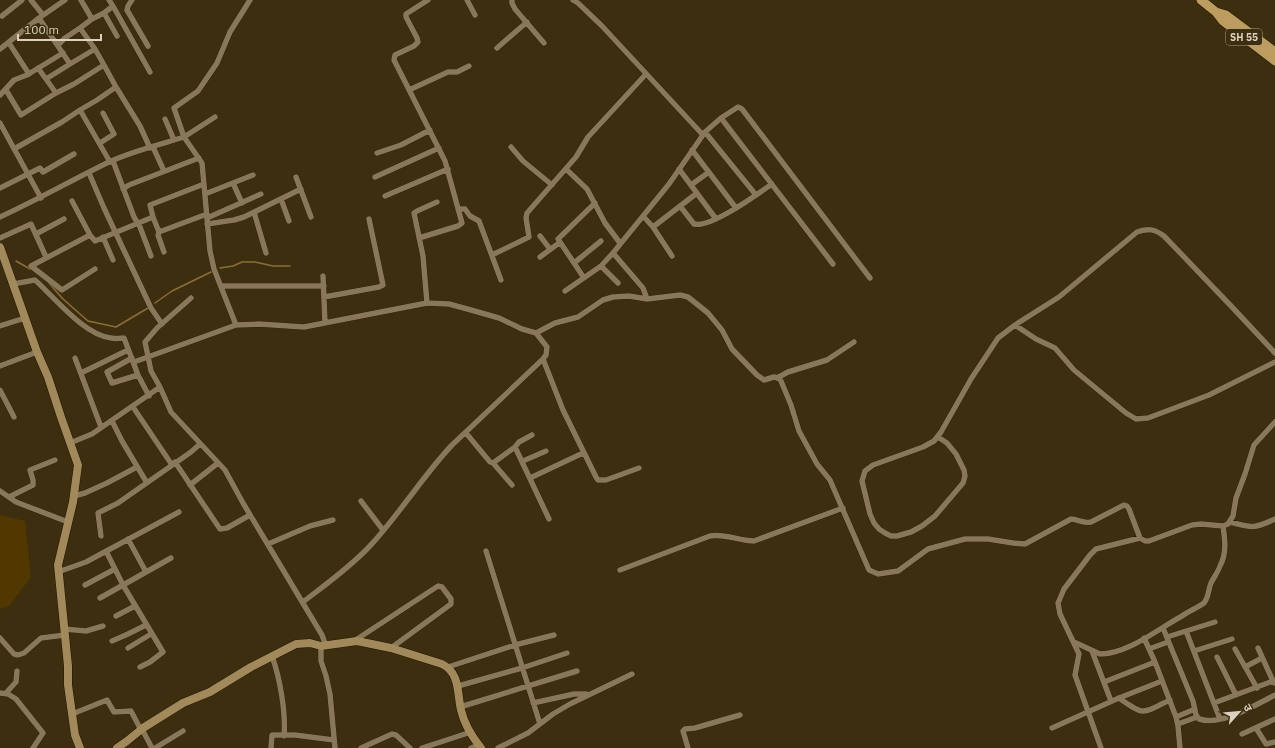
<svg xmlns="http://www.w3.org/2000/svg" width="1275" height="748" viewBox="0 0 1275 748" font-family="'IBM Plex Sans','Noto Sans Devanagari',sans-serif">
	<rect width="100%" height="100%" fill="#3d2e10"/>
	<!-- green -->
	<path fill="#503800" d="M0,515L25,521L31,577L9,606L0,609Z"/>
	<g fill="none" stroke-linecap="round" stroke-linejoin="round">
		<!-- stream -->
		<path stroke="#8c6e37" stroke-width="1.5" d="M16,261L30,269
			M220,268L233,266L242,262H255L273,266H290
			M49,283L63,299L88,321L116,327L148,308
			M155,303L172,291L211,272"/>
		<!-- street casing -->
		<g stroke="#241500" stroke-width="6">
			<path id="street" d="M31,0L43,15
				M132,0L128,6L127,10L148,46
				M467,0L475,15
				M512,0V3L515,9L544,43
				M573,0L578,3L602,26L703,135
				M113,6L150,72
				M104,13L113,6L109,0
				M2,16L22,0
				M39,18L65,0
				M92,19L104,13L117,36
				M80,28L92,19L81,0
				M9,43L29,74
				M58,45L65,38L80,28L95,49L70,64
				M497,48L527,22
				M0,49L39,18L70,64L46,79
				M104,65L116,87
				M6,90L21,115L56,93L38,68
				M409,90L448,72H457L469,66
				M56,93L74,84L104,65L95,49
				M0,95L14,80L27,75L63,53
				M80,110L97,100L116,87L140,126L150,148
				M215,117L184,137L202,163L210,251L214,269L236,325
				M721,118L833,264
				M165,119L174,140
				M0,123L41,198
				M705,132L756,195
				M100,143L114,134L103,113
				M153,147L164,171
				M511,147L523,161L552,185
				M14,149L62,122L80,110L110,162
				M692,150L736,208
				M377,153L401,145L430,130
				M113,161L134,217L140,227L151,256
				M566,169L587,189L605,223L620,243
				M679,169L716,219
				M89,173L104,208L151,308L162,324
				M296,177L311,217
				M375,177L439,148
				M233,183L242,203
				M691,185L709,172
				M0,188L40,168L43,172L74,154
				M123,189L129,185L199,158
				M205,194L253,175
				M385,196L448,169
				M281,199L289,221
				M72,201L90,235L95,241L153,217L150,205L204,184
				M680,206L694,224C711,228 756,195 772,184
				M458,209H465L470,216L479,221L501,280
				M254,212L266,253
				M643,216L653,227L672,256
				M0,217C37,200 72,180 109,162C133,151 159,145 184,137L174,108L198,91L217,63L230,32L250,0
				M153,217L159,232L158,235L164,252
				M207,218L261,194
				M207,224L234,220L244,217L301,189
				M653,227L697,193
				M159,232L207,214
				M36,234L64,219
				M90,235L31,266L62,290L95,269
				M540,236L550,249
				M103,237L113,260
				M0,238L31,224L46,257
				M419,238L458,226L462,223L445,161L394,60L395,55L414,46L418,42L417,38L406,17V14L428,0
				M492,255L529,237L526,218L527,213L576,157L588,137L646,74
				M540,257L559,243
				M574,263L601,241
				M601,266L618,283
				M323,276L325,323
				M584,278L558,239L595,203
				M13,284L35,280C55,298 84,335 111,338C115,339 120,338 124,338L138,375L149,396
				M221,286H324
				M565,291L601,266L613,253
				M324,297L379,287L383,285L369,219
				M191,298L157,328L145,342L151,371L160,387L171,412L225,470L243,503L304,605L322,635L326,646
				M647,299L643,288L613,253L669,184L705,132L721,118L738,107L742,109L870,278
				M427,303L423,256L414,213L417,211L437,202
				M1015,325L1059,297L1137,232C1148,228 1155,229 1164,236L1232,307L1275,353
				M0,326L25,318
				M75,358L101,427
				M132,358L107,372L112,383L138,375
				M543,359L563,410L596,477L598,480H606L639,468
				M134,362L236,325L259,324L304,327L427,303L449,304L471,310L499,318L522,329L536,333L555,323L578,317L603,300L613,297L629,296L647,299L680,295L688,297L708,313L722,330L732,349L757,375L764,380L774,377L779,378L781,381L791,405L799,431L817,464L830,480L869,570L878,574L898,571L928,549L965,539H988L1013,543L1025,544L1071,519C1078,519 1084,524 1091,522L1124,505L1127,506L1129,509L1140,538L1145,541H1149L1192,525L1201,524L1223,526L1228,524L1233,516L1236,498L1245,474L1254,445L1275,422
				M0,366L37,352
				M81,373L128,350
				M777,378L788,372L827,360L854,342
				M0,390L14,417
				M133,407L172,465
				M112,421L122,441L147,483
				M466,433L490,462L493,463L515,447L549,519
				M938,437L947,443L956,454L964,470L965,476L963,483L935,516L922,526L911,532L897,536H891L885,533L879,529L874,523L870,514L862,481L865,471L873,465L923,447L934,441L941,432L971,379L998,338L1015,325L1036,339L1055,348L1074,370L1126,413L1136,419L1148,418L1209,395L1275,362
				M70,443L92,434L160,387
				M515,447L519,442L532,435
				M523,461L546,451
				M175,462L220,529L227,528L250,515
				M493,463L512,485
				M530,478L583,453
				M190,485L218,463
				M0,491L16,502L68,522
				M74,496L85,493L107,483L137,467
				M9,497L33,485V480L30,470L55,460
				M361,501L383,530
				M1230,522C1252,528 1254,529 1275,519
				M101,536L98,513L118,503L191,452L200,444
				M128,539L146,572
				M268,544L310,526L333,520
				M106,551L123,585L163,652L150,662L140,667
				M486,551L540,724
				M620,570L710,536C725,533 739,541 754,541L843,508
				M58,572L86,562L179,512
				M85,585L115,569
				M100,598L171,558
				M303,602C325,585 349,568 369,547C399,515 422,477 452,445L543,359L546,355L547,347L536,333
				M116,616L135,606
				M1163,628L1193,701L1196,715L1199,719C1222,726 1255,705 1275,695
				M64,629L86,631L103,626
				M1186,631L1220,719
				M1167,637L1215,622
				M0,638L14,654L18,655L24,653L41,638L65,635
				M1144,638L1155,662L1176,717L1178,726L1180,748
				M112,641L128,634L146,625
				M354,641L435,588L438,586L442,587L451,599V604L391,648
				M1074,642L1100,654C1128,654 1158,629 1182,616C1189,611 1197,608 1204,603C1209,597 1208,590 1211,583C1214,577 1218,572 1220,566C1227,553 1225,540 1223,526
				M321,646V661L326,676L330,694L335,748
				M128,648L151,634
				M1258,648L1273,681
				M1149,649L1168,642
				M1235,649L1257,688
				M1092,651L1111,701
				M1194,651L1232,639
				M272,656C280,678 286,713 284,736
				M1217,657L1236,695
				M448,667L515,645L554,635
				M1245,667L1262,658
				M1104,682L1155,662
				M458,686L522,668L567,653
				M0,693L8,694L16,699L43,733L33,748
				M6,693L16,682L17,671
				M1119,698C1145,716 1141,714 1170,700
				M533,703L574,694H586
				M1214,703L1273,681L1275,683
				M460,707L577,671
				M72,714L107,700L114,712L131,711L141,730L144,733L152,748
				M1176,717L1195,709
				M1178,724L1197,717
				M1052,728L1119,698L1162,681
				M1256,728L1266,744L1275,742
				M1242,734L1275,719
				M155,748L183,731
				M271,748L272,735H295L334,740
				M361,748L392,734L396,735L410,748
				M422,748L471,732
				M471,748L479,745
				M498,748L528,733L553,714L570,704L632,674
				M688,748L683,731L685,729L695,728L740,715
				M1101,748L1075,675L1079,654L1060,614L1058,603L1064,589L1090,555L1096,549L1140,538"/>
		</g>
		<!-- secondary casing -->
		<g stroke="#241500" stroke-width="9">
			<path id="secondary" d="M0,247L37,352L48,377L61,417L78,465L73,502L58,565L68,666V685L75,735L80,748
				M117,748L127,741L143,728L183,703L210,692L251,667L296,644L310,643L321,646L357,641L391,648L442,664C460,673 457,692 461,710C464,723 473,738 481,748"/>
		</g>
		<!-- primary casing -->
		<g stroke="#241500" stroke-width="10">
			<path id="primary" d="M1201,0L1216,12L1223,21L1275,61
				M1216,12L1226,15L1275,52"/>
		</g>
		<!-- street -->
		<use href="#street" stroke="#887758" stroke-width="5.5"/>
		<!-- secondary -->
		<use href="#secondary" stroke="#a2895c" stroke-width="8"/>
		<!-- primary -->
		<use href="#primary" stroke="#bc9c5f" stroke-width="9"/>
	</g>
	<g text-anchor="middle" stroke-width="3" stroke-linejoin="round" paint-order="stroke">
		<!-- shield labels -->
		<rect fill="#3d2e10" stroke="#aca08b" stroke-width="1" x="1226" y="29" width="36" height="16" rx="3"/>
		<g font-size="10" font-weight="bold" fill="#dbd1c0">
			<text x="1244" y="41">SH 55</text>
		</g>
	</g>
	<!-- north arrow -->
	<g transform="translate(1239 712) rotate(63)" stroke="#3d2e10" stroke-width="3" paint-order="stroke">
	<path d="M0-3L7 15L0 10L-7 15Z" fill="#dbd1c0"/>
	<text y="-6" font-size="11" font-weight="bold" text-anchor="middle" fill="#dbd1c0">उ</text>
	</g>
	<!-- scale -->
	<path d="M18 34v6h83v-6" fill="none" stroke="#dbd1c0" stroke-width="2"/>
	<text x="24" y="34" font-size="12" fill="#dbd1c0" stroke="#3d2e10" stroke-width="3" paint-order="stroke">100 m</text>
</svg>
